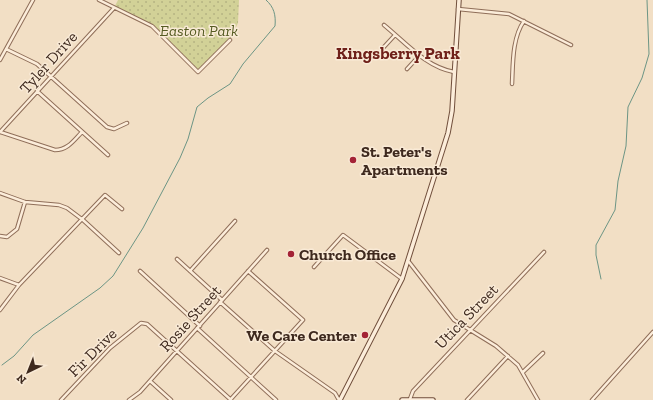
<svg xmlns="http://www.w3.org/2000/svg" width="653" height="400" viewBox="0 0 653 400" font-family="'Zilla Slab',serif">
	<defs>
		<pattern id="park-dots" width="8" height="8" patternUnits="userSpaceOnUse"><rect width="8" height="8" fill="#d2d197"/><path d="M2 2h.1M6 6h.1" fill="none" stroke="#b5b382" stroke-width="1.8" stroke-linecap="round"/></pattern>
	</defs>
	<rect width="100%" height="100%" fill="#f2dfc5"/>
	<!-- park -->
	<path fill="url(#park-dots)" d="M118,0H239L238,23L230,40L198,72L152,26L114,8Z"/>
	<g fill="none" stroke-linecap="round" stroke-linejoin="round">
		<!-- stream -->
		<path stroke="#6c9585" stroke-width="1" d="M601,279L596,255V245L615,210L618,181L626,146L628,107L642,78L649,54L647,0
			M2,365L14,356L33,335L100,288L113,276L143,228L180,158L188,139L197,107L208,98L230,84L243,64L275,26C276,15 274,7 266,0"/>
		<!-- street casing -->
		<g stroke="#8f6e59" stroke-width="4.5">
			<path id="street" d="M99,0L152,26L198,72L230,40
				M458,9L509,14L571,45
				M384,25C406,43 426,67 454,72
				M383,48L395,35
				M6,49L37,64L107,127L114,129L127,123
				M0,60L33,0
				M407,69L419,56
				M512,84C513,64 512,38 524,21
				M37,91L108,155
				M0,132L114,8
				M0,132L55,150C68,150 74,140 82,132
				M0,193L25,202L59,205L67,208L83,220L119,253
				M0,236L7,237L17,229L25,202
				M177,259L222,300
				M409,262L454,320L496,346L518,365L538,400
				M314,267L343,235L402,279
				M140,271L200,326
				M190,271L235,221
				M0,278L19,285
				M220,302L275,351L335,393L339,400
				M0,310L19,285L105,195L122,209
				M197,328L276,400
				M523,372L543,353
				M150,381L171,400
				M410,399L413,391L544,252
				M61,400L110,348L141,323L147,324L231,400
				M129,400L140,392L267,250
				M230,400L303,320L248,271
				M467,400L508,356
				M592,400L653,332"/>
		</g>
		<!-- secondary casing -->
		<g stroke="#714f3c" stroke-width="5.5">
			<path id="secondary" d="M340,400L402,279L448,133L452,111L459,0
				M402,400H433"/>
		</g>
		<!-- street -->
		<use href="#street" stroke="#fcedda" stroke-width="2.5"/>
		<!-- secondary -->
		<use href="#secondary" stroke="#fcedda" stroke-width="3.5"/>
	</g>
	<!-- markers -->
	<g fill="#a42336" stroke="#f9ead6" stroke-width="1.5">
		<circle cx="353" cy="160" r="4"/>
		<circle cx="291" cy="254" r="4"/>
		<circle cx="365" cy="335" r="4"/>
	</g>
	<g text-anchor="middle" stroke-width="3" stroke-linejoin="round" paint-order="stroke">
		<!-- park labels -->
		<g font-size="16" font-style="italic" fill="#565c23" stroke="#f9ead6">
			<text x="199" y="36">Easton Park</text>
		</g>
		<!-- street labels -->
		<g font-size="16" fill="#3e291e" stroke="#f9ead6">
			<text transform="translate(48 62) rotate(-48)" y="6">Tyler Drive</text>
			<text transform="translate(466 316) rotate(-46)" y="6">Utica Street</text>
			<text transform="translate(190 318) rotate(-48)" y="6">Rosie Street</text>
			<text transform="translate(92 352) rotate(-45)" y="6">Fir Drive</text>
		</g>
		<!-- poi labels -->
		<g font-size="16" font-weight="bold" fill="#3e291e" stroke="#f9ead6" text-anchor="start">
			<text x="361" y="157">St. Peter's<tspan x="361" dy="18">Apartments</tspan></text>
			<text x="299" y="260">Church Office</text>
			<text x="357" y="341" text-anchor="end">We Care Center</text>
		</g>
		<!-- neighbourhood labels -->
		<g font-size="17" font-weight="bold" fill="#6f2019" stroke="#f9ead6">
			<text x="398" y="59">Kingsberry Park</text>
		</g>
	</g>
	<!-- north arrow -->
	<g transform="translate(28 372) rotate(223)" stroke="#f9ead6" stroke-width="3" paint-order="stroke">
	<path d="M0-3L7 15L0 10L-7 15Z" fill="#3e291e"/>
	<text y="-6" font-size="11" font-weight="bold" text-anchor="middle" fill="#3e291e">N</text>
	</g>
</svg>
